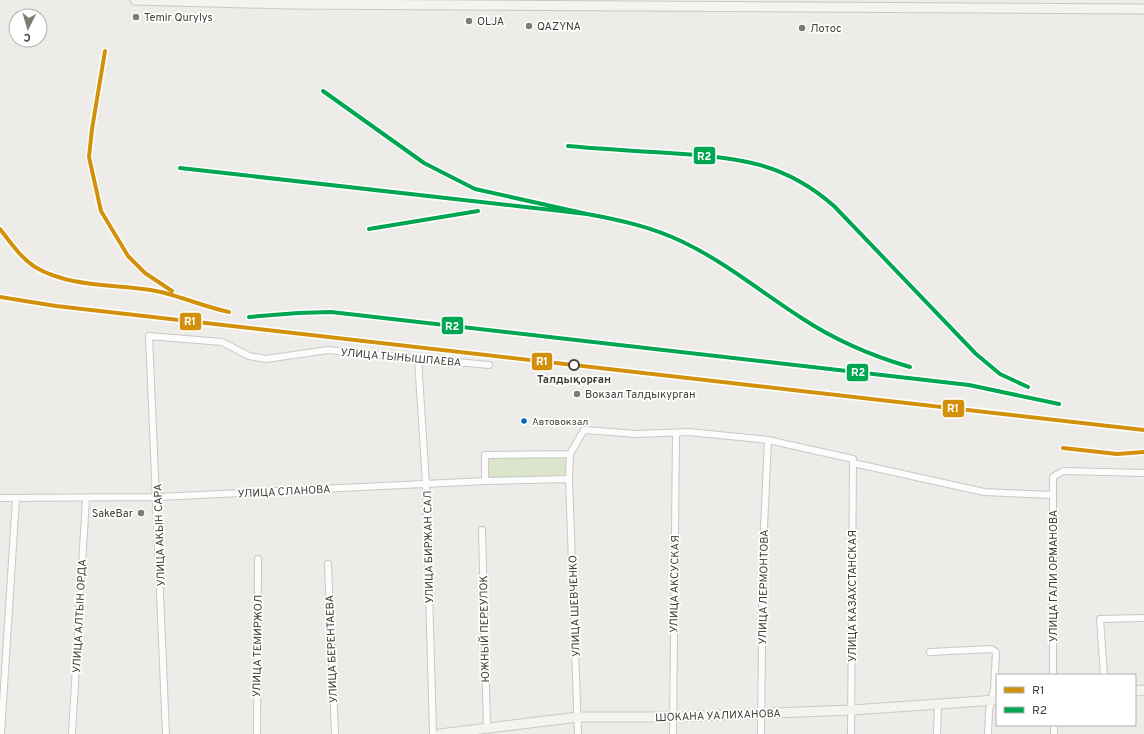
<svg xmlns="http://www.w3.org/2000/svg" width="1144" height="734" viewBox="0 0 1144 734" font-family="Overpass,sans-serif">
	<rect width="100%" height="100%" fill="#edece8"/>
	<!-- green -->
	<path fill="#dbe5cb" d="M568,456L567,477L489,479L487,458Z"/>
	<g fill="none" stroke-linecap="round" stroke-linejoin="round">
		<!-- street casing -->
		<g stroke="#cac8c4" stroke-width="8">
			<path id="street" d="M418,359L426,484L433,734
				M853,463L984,492L1053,495
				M485,481V455L570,454
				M0,498L158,497L485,481L569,479
				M482,530L487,728
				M328,564L335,734
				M930,652L991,649L996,652L994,690L989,711L988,734
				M1053,675V477L1063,471L1144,473
				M1104,675L1100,619L1144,618
				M1054,725V734
				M1,734L16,498
				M72,734L86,498
				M166,734L149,336L222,342L249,356L266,359L328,350L489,365
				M257,734L258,559
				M578,734L569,479L570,454L584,430L637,434L689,432L768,440L853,459L851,734
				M673,734L676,433
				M761,734L763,549L768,440
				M937,734L938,704"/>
		</g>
		<!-- secondary casing -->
		<g stroke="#ccc9c0" stroke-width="11">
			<path id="secondary" d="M135,0L289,4L1144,9
				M1135,691L1144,690
				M440,734L578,717H673L852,710L997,700"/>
		</g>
		<!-- street -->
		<use href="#street" stroke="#fcfcfc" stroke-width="6"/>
		<!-- secondary -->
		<use href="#secondary" stroke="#f5f3ee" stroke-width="9"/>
		<!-- rail-1 casing -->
		<g stroke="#fff" stroke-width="7">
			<path id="rail-1" d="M105,51L92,129L89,157L101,211L128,256L145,273L172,291
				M0,229C10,242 21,258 35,267C70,288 117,284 156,291C181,296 204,307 229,312
				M0,297L56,306L1144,430
				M1063,448L1117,454L1144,452"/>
		</g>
		<!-- rail-2 casing -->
		<g stroke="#fff" stroke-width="7">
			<path id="rail-2" d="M568,146C602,149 635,151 669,153C735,158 782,160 834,206L976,354L1000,374L1028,387
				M180,168L587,214L475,189L424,163L323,91
				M587,214C620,220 652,227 683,242C725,262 761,292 800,317C833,339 872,356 910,367
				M369,229L478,211
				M249,317L298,313L331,312L969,385L1059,404"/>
		</g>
		<!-- rail-1 -->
		<use href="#rail-1" stroke="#d3910b" stroke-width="4"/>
		<!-- rail-2 -->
		<use href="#rail-2" stroke="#00a651" stroke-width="4"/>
	</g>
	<!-- markers -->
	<g fill="#7e7a74" stroke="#fff" stroke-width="1.5">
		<circle cx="136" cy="17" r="4"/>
		<circle cx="469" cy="21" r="4"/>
		<circle cx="529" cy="26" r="4"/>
		<circle cx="802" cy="28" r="4"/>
		<circle cx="577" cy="394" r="4"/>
		<circle cx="141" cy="513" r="4"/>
	</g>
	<circle fill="#fff" stroke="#423d36" stroke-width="2" cx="574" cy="365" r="5"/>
	<circle fill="#0065bd" stroke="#fff" stroke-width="1.5" cx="524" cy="421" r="3.5"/>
	<g text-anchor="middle" stroke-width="3.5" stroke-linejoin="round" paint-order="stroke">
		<!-- bus labels -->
		<g font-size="10" fill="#423d36" stroke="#fff" text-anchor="start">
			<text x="532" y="425">Автовокзал</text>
		</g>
		<!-- poi labels -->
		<g font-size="11" fill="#423d36" stroke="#fff" text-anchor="start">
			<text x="144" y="21">Temir Qurylys</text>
			<text x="477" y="25">OLJA</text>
			<text x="537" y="30">QAZYNA</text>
			<text x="810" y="32">Лотос</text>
			<text x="585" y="398">Вокзал Талдыкурган</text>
			<text x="133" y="517" text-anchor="end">SakeBar</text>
		</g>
		<!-- street labels -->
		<g font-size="11" fill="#423d36" stroke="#fff">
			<text transform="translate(401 357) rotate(5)" y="4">УЛИЦА ТЫНЫШПАЕВА</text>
			<text transform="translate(284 491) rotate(-3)" y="4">УЛИЦА СЛАНОВА</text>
			<text transform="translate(159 535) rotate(-92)" y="4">УЛИЦА АКЫН САРА</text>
			<text transform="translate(428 547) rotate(-91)" y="4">УЛИЦА БИРЖАН САЛ</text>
			<text transform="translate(1053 576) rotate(-90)" y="4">УЛИЦА ГАЛИ ОРМАНОВА</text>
			<text transform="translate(674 584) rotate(-89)" y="4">УЛИЦА АКСУСКАЯ</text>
			<text transform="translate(763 587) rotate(-89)" y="4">УЛИЦА ЛЕРМОНТОВА</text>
			<text transform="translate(852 596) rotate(-90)" y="4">УЛИЦА КАЗАХСТАНСКАЯ</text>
			<text transform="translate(574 606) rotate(-92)" y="4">УЛИЦА ШЕВЧЕНКО</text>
			<text transform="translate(79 616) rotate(-87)" y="4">УЛИЦА АЛТЫН ОРДА</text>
			<text transform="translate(484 629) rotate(-91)" y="4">ЮЖНЫЙ ПЕРЕУЛОК</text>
			<text transform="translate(257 646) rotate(-89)" y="4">УЛИЦА ТЕМИРЖОЛ</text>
			<text transform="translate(331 649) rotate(-92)" y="4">УЛИЦА БЕРЕНТАЕВА</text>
			<text transform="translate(718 715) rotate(-2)" y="4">ШОКАНА УАЛИХАНОВА</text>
		</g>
		<!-- stop labels -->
		<g font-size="11" font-weight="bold" fill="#423d36" stroke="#fff">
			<text x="574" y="383">Талдықорған</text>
		</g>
	</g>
	<g stroke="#fff" stroke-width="1.5">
		<rect x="693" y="146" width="23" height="19" rx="4" fill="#00a651"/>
		<rect x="179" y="312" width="23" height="19" rx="4" fill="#d3910b"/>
		<rect x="441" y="316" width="23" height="19" rx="4" fill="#00a651"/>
		<rect x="531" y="352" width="22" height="19" rx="4" fill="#d3910b"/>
		<rect x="846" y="363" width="23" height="19" rx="4" fill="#00a651"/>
		<rect x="942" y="399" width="23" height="19" rx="4" fill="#d3910b"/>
	</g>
	<g font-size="11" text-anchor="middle" font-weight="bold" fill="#fff">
		<text x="704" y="160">R2</text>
		<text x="190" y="325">R1</text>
		<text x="452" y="330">R2</text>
		<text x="542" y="365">R1</text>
		<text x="858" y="376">R2</text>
		<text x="953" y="412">R1</text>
	</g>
	<!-- legend -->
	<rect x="996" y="674" width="140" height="52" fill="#ffffff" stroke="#b3b1af"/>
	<rect x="1004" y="687" width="20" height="6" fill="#d3910b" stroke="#b3b1af"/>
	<text x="1032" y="694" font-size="12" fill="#423d36">R1</text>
	<rect x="1004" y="707" width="20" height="6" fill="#00a651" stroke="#b3b1af"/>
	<text x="1032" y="714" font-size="12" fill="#423d36">R2</text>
	<!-- north arrow -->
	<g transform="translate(28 28) rotate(185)"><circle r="19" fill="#ffffff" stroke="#b3b1af"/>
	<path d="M0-3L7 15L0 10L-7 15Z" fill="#7e7a74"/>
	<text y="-6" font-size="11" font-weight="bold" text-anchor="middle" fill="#423d36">С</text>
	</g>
</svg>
